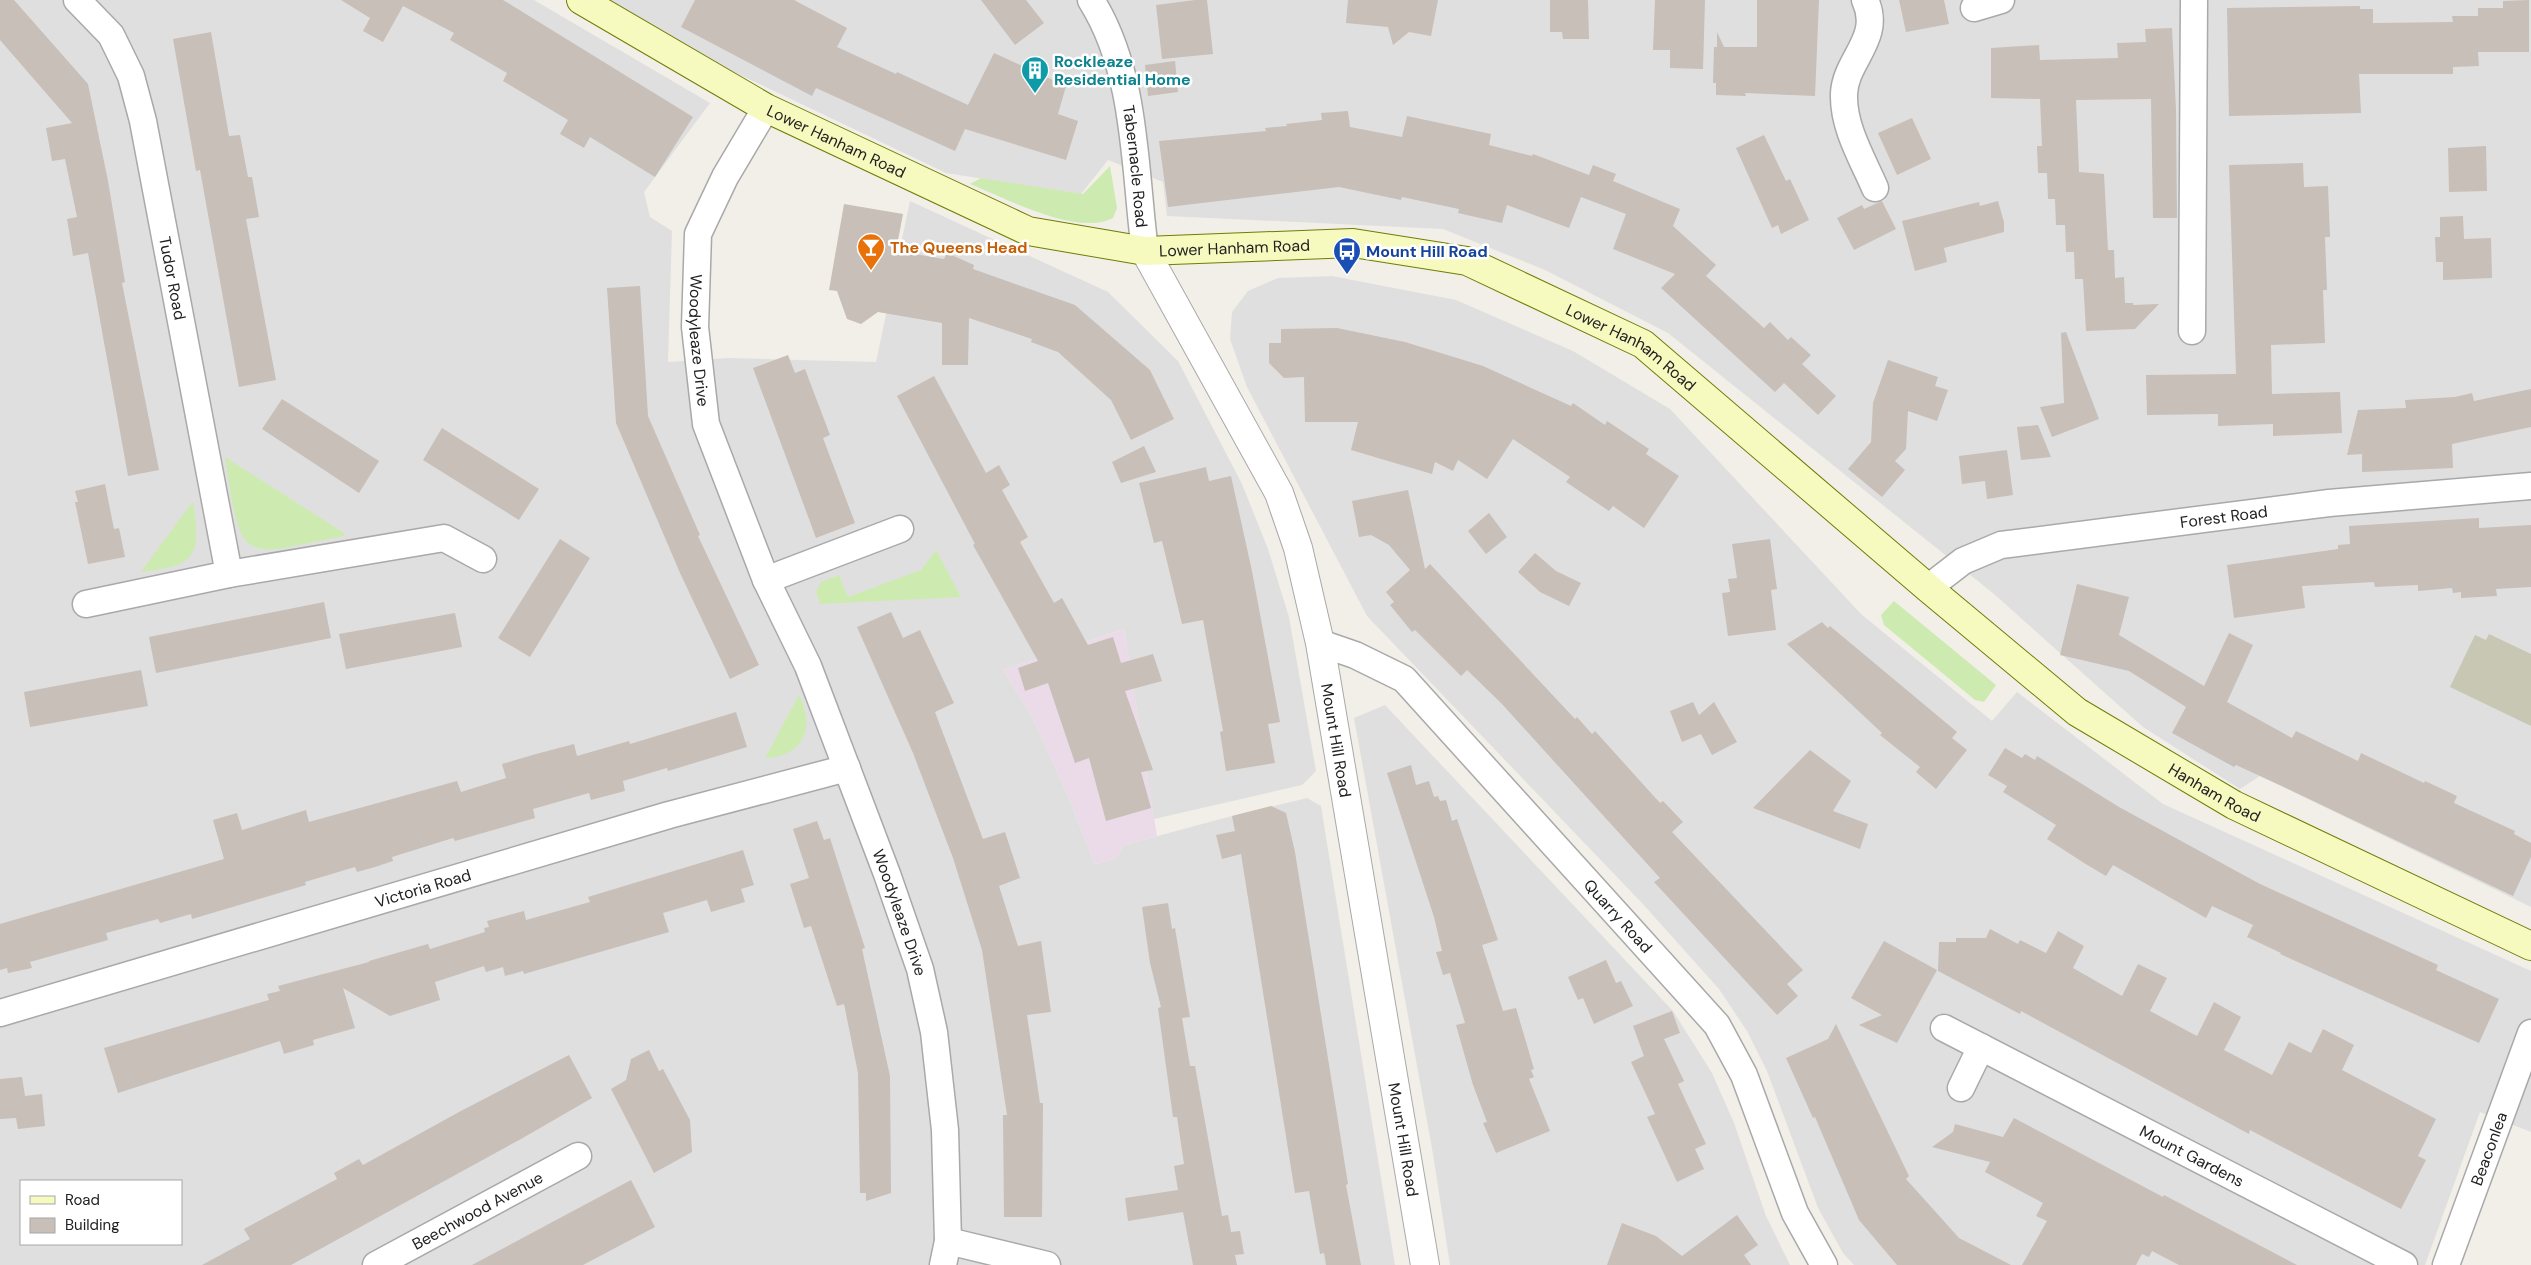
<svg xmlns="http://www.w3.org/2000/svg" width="2531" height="1265" viewBox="0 0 2531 1265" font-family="'DM Sans',sans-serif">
	<rect width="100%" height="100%" fill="#f2efe9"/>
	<!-- residential -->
	<path fill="#e0dfdf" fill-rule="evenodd" d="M0,0H534L710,103L644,192L650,217L672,231L668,362L729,358L876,362L910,201L1108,292L1178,361L1242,484L1268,549L1289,617L1316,771L1302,785L1154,819L1124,629L1003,670L1032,716L1065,789L1095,864L1115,859L1124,845L1232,816L1307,798L1321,806L1395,1265H0ZM21,1181H181V1244H21Z
		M600,0H2531V907L2260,776L2240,789L2143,727L1994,594L1668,333L1545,270L1443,229L1167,216L1163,182L1108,160L1081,194L946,173L644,29Z
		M1332,276L1456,300L1573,351L1670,409L1861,614L1992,721L2017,692L2163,804L2531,971V1132L2480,1112L2425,1265H1854L1843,1253L1818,1208L1767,1071L1747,1031L1719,989L1641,902L1367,616L1247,387L1230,339L1232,312L1248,291L1278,278Z
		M1385,705L1673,1011L1712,1073L1734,1123L1766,1216L1790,1265H1450L1433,1154L1354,718Z"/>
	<!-- industrial -->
	<path fill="#ebdbe8" d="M1124,629L1157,836L1124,845L1115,859L1095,864L1065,789L1032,716L1003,670Z"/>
	<!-- construction -->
	<path fill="#c7c7b4" d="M2489,634L2531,654V726L2450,687L2475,635L2486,640Z"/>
	<!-- grass -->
	<path fill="#cdebb0" d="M1110,166L1117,208L1113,218C1078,237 1005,198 970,184L981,178L1083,194Z
		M225,457L344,533V536L279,549C267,550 255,550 246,541C233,526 229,478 225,457Z
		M193,501C201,555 198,566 141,572Z
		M936,550L961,597L820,604L816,592L821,582L839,575L848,597L921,570Z
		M1894,601L1996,685L1984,702L1975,700L1884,625L1881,615Z
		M799,695C815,727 805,756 765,758Z"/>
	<!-- building -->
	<path fill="#c7bfb8" d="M0,0H14L88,84L108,181L125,282L122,283L159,470L128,476L88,253L73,256L67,219L77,217L65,159L52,161L46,128L72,123L0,40Z
		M341,0H503L693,117L655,177L590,137L584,148L560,134L568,120L503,81L507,73L450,40L454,33L403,6L383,42L363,31L370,18Z
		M695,0H794L847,28L837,47L896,74L897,72L968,105L994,53L1066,86L1058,114L1078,121L1066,160L965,129L955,151L816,88L812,96L681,27Z
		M981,0H1026L1044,23L1015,45Z
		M1195,0H1207L1213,54L1162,59L1156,5Z
		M1348,0H1438L1431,36L1409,32L1393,45L1388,27L1346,23Z
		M1550,0H1588L1589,39H1563L1562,32H1550Z
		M1655,0H1705L1703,69L1670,68V50H1653Z
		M1757,0H1819L1815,96L1745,93L1746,96L1716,95V83H1713L1714,47H1717V32L1724,47H1757Z
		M1899,0H1944L1949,24L1906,32Z
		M2529,0V52H2478L2479,66L2453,67V74H2359L2361,113L2229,116L2227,8L2360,6V9H2373V23L2453,22L2452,16H2478V8H2503V1Z
		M2172,28L2176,109L2177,218H2153L2151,99L2076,100L2079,172L2104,174L2108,250H2114L2115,278L2124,277L2125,303H2133V305L2159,304L2135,329L2086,331L2083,279H2075L2074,252H2066L2065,225H2056L2055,199H2048L2047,173H2038L2037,146H2042L2040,99L1991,98V48L2039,45L2040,60L2118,58L2117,43L2146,42L2145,29Z
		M211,32L229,136L240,135L248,177H252L259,217L246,219L276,380L239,387L200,170L196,171L173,39Z
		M1175,61L1178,92L1148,96L1145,65Z
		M1348,111L1350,127L1402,137L1407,116L1491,134L1489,145L1532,156L1533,154L1589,175L1593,165L1616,174L1613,181L1680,209L1673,226L1716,265L1706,276L1764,328L1770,322L1788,340L1791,337L1811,355L1802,364L1836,396L1818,415L1784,383L1775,392L1661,288L1675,274L1613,249L1626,214L1581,197L1569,228L1507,205L1502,223L1458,213L1459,209L1402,197L1401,200L1339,187L1168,207L1159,141L1266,131L1265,128L1287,126L1286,124L1322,120L1321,113Z
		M1912,118L1931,159L1897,175L1878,133Z
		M1764,135L1786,181L1790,179L1809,220L1781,234L1778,225L1772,228L1736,148Z
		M2486,146L2487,191L2449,192L2448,148Z
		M2303,163L2304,187L2328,186L2330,237H2325L2327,290H2323L2325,343L2271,345L2272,394L2340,392L2342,433L2273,436V424L2218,426V414L2147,415L2146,375L2236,374L2229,165Z
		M1882,201L1896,229L1854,250L1837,218L1862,205L1864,209Z
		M1998,201L2004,222V232L1944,248L1947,262L1915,271L1902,221L1979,202L1980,206Z
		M844,204L903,214L896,251L944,259L947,253L974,265L973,269L1075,305L1150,370L1174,419L1131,440L1111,400L1058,352L1031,342L1032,339L969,318L968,365H942V323L878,312L861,324L847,319L837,291L829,290Z
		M2463,216L2464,239L2491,238L2492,278L2443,280V262H2436L2435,237H2440V217Z
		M640,286L648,416L700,535L698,536L759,665L730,679L680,573L616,423L607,288Z
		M1337,328L1405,342L1483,366L1571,406L1573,403L1605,425L1607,421L1649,449L1646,454L1679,476L1644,528L1613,506L1609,511L1566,482L1570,477L1513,439L1487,479L1458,460L1453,471L1435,462L1432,474L1351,450L1358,422H1305L1304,377L1284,378L1269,363V343H1281V329Z
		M2066,332L2099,419L2052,437L2040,407L2064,403L2061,333Z
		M788,355L795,373L805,369L830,435L823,438L855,523L816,538L753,368Z
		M1888,360L1938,377L1935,386L1948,390L1937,421L1908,411L1906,449L1895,461L1905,470L1882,497L1848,469L1871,442L1873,403Z
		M934,376L986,473L999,465L1010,485L1002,490L1028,537L1020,542L1054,603L1062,598L1088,645L1113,637L1121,663L1153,654L1162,681L1125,691L1153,770L1141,772L1151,808L1106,821L1089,758L1075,763L1048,683L1025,691L1018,668L1038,661L973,545L975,544L897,396Z
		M2531,389V427L2452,444L2453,468L2362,472V454L2347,455L2358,410L2406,408L2405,400L2455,397L2472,393L2474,401Z
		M282,399L379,461L359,493L262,429Z
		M2038,425L2051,457L2021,460L2017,427Z
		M442,428L539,489L519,520L423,460Z
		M1144,446L1156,472L1121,483L1112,462Z
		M2007,450L2013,495L1987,499L1985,481L1962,484L1959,456Z
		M1206,467L1209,481L1231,476L1252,571L1280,722L1268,724L1275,763L1226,771L1220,732L1223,731L1203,620L1182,624L1162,541L1154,543L1139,483Z
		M105,484L114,529L119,528L125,557L88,564L75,502H78L75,491Z
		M1408,490L1425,569L1430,564L1575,719L1577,717L1592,734L1595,731L1660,803L1663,801L1683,822L1672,832L1803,970L1787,984L1798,996L1777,1015L1654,882L1660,878L1501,703L1467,670L1461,676L1415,630L1412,632L1390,605L1394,602L1386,592L1410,570L1389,545L1371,535L1359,537L1352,501Z
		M1489,513L1507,537L1486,554L1468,531Z
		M2479,518V528L2531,525V587L2496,589L2497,596L2461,598V592L2453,593L2452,588L2418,591V585L2375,587L2374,582L2302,586L2305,608L2234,618L2227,565L2338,549V545L2350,544L2349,526Z
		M560,539L590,558L530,657L498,638Z
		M1770,539L1777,589L1771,590L1776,630L1728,636L1722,593L1730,592L1728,579L1737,578L1732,544Z
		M1535,553L1556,571L1581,583L1569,606L1540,592L1518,572Z
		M2077,584L2129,597L2119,635L2204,686L2229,633L2253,645L2227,702L2292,738L2296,731L2358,761L2361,753L2424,783L2425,781L2457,796L2454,803L2515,831L2514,834L2531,843V857L2513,896L2284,787L2236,765L2234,767L2172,733L2186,707L2129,671L2060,655Z
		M324,602L331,638L156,673L149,637Z
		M891,612L903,638L920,630L954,703L935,712L983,839L1005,832L1020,878L999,886L1018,946L1041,941L1051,1012L1027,1015L1040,1103H1043L1042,1217H1004L1003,1115H1007L982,950L953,858L913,753L857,627Z
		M455,613L462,647L346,669L339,634Z
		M1822,622L1828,628L1830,626L1957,732L1952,738L1967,750L1936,789L1916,772L1920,767L1880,735L1882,733L1787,644Z
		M141,670L148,706L30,727L24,692Z
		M1693,702L1699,715L1714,702L1737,742L1712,755L1701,734L1682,742L1670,711Z
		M736,712L747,747L668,771L667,768L623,781L625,791L591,800L589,793L533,809L535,818L455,841L453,838L392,857L393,861L375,867L357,872L355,867L305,882L306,885L192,919L191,914L160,923L158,919L106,933L108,940L30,962L32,968L8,973L7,968L0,970V924L224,859L213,820L237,813L242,830L306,810L309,822L457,781L461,792L506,778L502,764L536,754L574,744L577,756L629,741L630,744Z
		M2005,748L2022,758L2025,754L2035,760L2037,756L2119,807L2260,884L2438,965L2436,970L2499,999L2479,1043L2280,954L2281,953L2247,937L2253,925L2212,906L2206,918L2113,865L2106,876L2084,863L2047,839L2056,825L2003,792L2007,786L1988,775Z
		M1810,750L1851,781L1833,811L1868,824L1860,849L1753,808Z
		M1411,765L1416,785L1429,781L1434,797L1438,796L1440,801L1446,800L1452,821L1457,819L1498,940L1482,945L1503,1011L1516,1008L1534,1069L1531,1070L1534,1077L1529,1079L1550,1131L1496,1153L1483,1123L1487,1122L1473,1085L1456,1025L1465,1023L1450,973L1443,975L1436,952L1442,951L1434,917L1387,773Z
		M1271,806L1286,813L1295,852L1338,1121L1348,1184L1346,1185L1361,1265H1326L1324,1253L1320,1254L1309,1191L1295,1193L1241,854L1222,859L1216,835L1235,831L1232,816Z
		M817,821L824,840L830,838L865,948L862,949L890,1076L891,1193L866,1201V1193H860L858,1073L844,1004L837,1006L811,926L804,928L790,884L809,878L793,829Z
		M743,850L754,885L741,889L745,902L711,912L707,900L663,913L669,932L524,974L523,971L505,976L503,967L486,972L484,966L435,982L440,1000L390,1016L343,988L355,1028L313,1040L314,1045L284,1054L280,1041L118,1093L104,1048L269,1000L267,994L280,991L278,986L369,962V961L428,944L430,949L485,932L484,928L489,927L487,921L524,911L526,920L590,902L588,897Z
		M1168,903L1172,929L1175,928L1190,1017L1182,1018L1190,1066H1195L1222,1216L1228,1215L1231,1232L1240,1231L1244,1254L1235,1255L1237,1265H1193L1183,1212L1128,1221L1125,1198L1178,1190L1174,1166L1184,1164L1177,1117H1173L1158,1008L1161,1007L1150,963L1142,907Z
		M1990,929L2018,944L2020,940L2046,953L2058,931L2084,946L2073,968L2122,996L2138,964L2167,978L2150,1011L2197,1036L2214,1002L2241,1017L2224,1050L2272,1075L2289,1042L2311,1053L2323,1029L2354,1045L2342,1070L2436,1119L2418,1156L2426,1160L2401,1209L2250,1130L2249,1134L2021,1011L2020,1014L1938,971L1939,942H1956V938H1986Z
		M1884,941L1937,970L1897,1043L1859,1025L1882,1015L1851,998Z
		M1606,960L1616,983L1621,981L1633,1006L1594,1024L1583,998L1578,1000L1568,977Z
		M1672,1011L1680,1033L1664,1039L1684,1081L1678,1084L1706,1144L1695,1149L1704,1169L1677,1182L1647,1117L1655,1114L1631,1062L1644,1056L1633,1026Z
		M1836,1024L1909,1176L1906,1179L1959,1238L2011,1265H1897L1859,1220L1815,1117L1813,1118L1786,1058L1828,1039Z
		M649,1050L659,1071L663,1069L690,1120L692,1152L654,1173L611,1089L626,1080L631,1059Z
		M569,1055L592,1098L521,1139L291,1265H202L250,1239L244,1229L337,1179L334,1173L359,1159L363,1165L459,1112Z
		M22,1077L25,1096L42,1094L45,1126L18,1129L16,1118L0,1119V1079Z
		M2014,1118L2163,1197L2164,1195L2297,1265H2179L2152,1251L2149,1257L2142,1254L2136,1265H2022L2047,1221L2036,1216L2043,1203L1985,1172L1990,1162L1932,1147L1953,1132L1955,1124L2003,1137Z
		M631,1180L655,1227L583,1265H472Z
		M1737,1215L1758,1245L1744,1255L1751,1265H1607L1622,1223L1656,1236L1682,1256Z"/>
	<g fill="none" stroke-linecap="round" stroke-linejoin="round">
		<!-- minor casing -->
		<g stroke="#a9a9a9" stroke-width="29">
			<g id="minor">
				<path id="s1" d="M77,0L111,35L131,76L143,121L229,574"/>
				<path id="s2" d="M1091,0C1137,73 1134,167 1145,251"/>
				<path d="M1865,0C1883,38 1845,60 1844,94C1843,127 1862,158 1875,188"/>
				<path d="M1974,8L2001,0"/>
				<path id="s3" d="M766,108L725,177L698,234L695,327L706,424L766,580L808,666L887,874L920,969L934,1032L945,1130L948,1241L943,1265"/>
				<path d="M2192,331L2194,0"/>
				<path d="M766,580L900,529"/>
				<path id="s4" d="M1928,588L1963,561L2001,545L2329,503L2531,486"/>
				<path d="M86,604L229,574L444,538L483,559"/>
				<path id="s5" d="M1320,643L1355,655L1404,679L1717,1025L1744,1075L1795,1213L1824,1265"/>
				<path id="s6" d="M0,1013L669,815L847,768"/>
				<path id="s7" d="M1944,1028L2404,1265"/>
				<path d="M1961,1088L1981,1047"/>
				<path d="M948,1241L1047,1265"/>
				<path id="s8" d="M376,1265L578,1156"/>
				<path id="s9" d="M2446,1265L2531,1033"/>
			</g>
		</g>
		<!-- tertiary casing -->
		<g stroke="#a9a9a9" stroke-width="30">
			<g id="tertiary">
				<path id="s10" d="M1145,251L1279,493L1298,548L1320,643L1425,1265"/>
			</g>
		</g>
		<!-- secondary casing -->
		<g stroke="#707d05" stroke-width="30">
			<g id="secondary">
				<path id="s11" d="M581,0L766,108L1028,231L1145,251L1353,243L1467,261L1643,344L1928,588L2077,712L2234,805L2531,946"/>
			</g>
		</g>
		<!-- minor -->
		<use href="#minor" stroke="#fff" stroke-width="26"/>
		<!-- tertiary -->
		<use href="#tertiary" stroke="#fff" stroke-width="28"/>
		<!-- secondary -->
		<use href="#secondary" stroke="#f7fabf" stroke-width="28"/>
	</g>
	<!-- icons -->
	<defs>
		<g id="building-pin" transform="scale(1.4375)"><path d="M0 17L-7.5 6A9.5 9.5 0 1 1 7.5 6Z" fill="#0f9aa8" stroke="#fff"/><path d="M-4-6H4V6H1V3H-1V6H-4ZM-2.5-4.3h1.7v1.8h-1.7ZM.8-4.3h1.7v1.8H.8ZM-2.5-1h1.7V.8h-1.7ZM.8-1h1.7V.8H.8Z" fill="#fff"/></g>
		<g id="bar-pin" transform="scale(1.4375)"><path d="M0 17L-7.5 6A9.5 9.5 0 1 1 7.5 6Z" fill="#e8710a" stroke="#fff"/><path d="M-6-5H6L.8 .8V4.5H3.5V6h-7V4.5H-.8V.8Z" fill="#fff"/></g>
		<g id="bus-pin" transform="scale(1.4375)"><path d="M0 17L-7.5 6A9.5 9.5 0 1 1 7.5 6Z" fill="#1a4fb4" stroke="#fff"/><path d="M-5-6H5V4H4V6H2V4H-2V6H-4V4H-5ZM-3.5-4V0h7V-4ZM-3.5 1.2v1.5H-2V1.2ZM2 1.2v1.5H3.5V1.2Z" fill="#fff"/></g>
	</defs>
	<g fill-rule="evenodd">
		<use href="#building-pin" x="1035" y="70"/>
		<use href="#bar-pin" x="871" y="247"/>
		<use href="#bus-pin" x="1347" y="251"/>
	</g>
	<g text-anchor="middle" stroke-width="5" stroke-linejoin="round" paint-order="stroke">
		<!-- culture labels -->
		<g font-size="16" font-weight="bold" fill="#0d838f" stroke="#fff" text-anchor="start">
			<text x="1054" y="67">Rockleaze<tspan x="1054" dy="18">Residential Home</tspan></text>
		</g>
		<!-- street labels -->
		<g font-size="16" fill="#222" stroke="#fff">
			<text dy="6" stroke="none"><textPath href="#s11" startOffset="292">Lower Hanham Road</textPath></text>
			<text dy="6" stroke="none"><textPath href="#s2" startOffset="174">Tabernacle Road</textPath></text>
			<text dy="6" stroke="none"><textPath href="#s11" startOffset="712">Lower Hanham Road</textPath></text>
			<text dy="6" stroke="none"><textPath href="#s1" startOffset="301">Tudor Road</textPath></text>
			<text dy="6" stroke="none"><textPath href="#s3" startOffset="250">Woodyleaze Drive</textPath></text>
			<text dy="6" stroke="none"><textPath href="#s11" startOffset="1132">Lower Hanham Road</textPath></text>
			<text dy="6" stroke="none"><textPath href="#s4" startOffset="310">Forest Road</textPath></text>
			<text dy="6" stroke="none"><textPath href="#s10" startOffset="531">Mount Hill Road</textPath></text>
			<text dy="6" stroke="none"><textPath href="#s11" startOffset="1869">Hanham Road</textPath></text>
			<text dy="6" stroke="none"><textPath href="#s6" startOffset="441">Victoria Road</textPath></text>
			<text dy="6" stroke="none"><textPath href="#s3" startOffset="860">Woodyleaze Drive</textPath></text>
			<text dy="6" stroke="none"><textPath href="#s5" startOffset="411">Quarry Road</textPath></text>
			<text dy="6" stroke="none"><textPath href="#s10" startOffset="936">Mount Hill Road</textPath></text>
			<text dy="6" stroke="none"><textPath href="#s9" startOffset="124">Beaconlea</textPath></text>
			<text dy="6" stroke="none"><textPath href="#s7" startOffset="279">Mount Gardens</textPath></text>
			<text dy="6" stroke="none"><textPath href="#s8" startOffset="115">Beechwood Avenue</textPath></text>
		</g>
		<!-- food labels -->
		<g font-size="16" font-weight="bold" fill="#c56008" stroke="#fff" text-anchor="start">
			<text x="890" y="253">The Queens Head</text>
		</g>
		<!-- transit labels -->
		<g font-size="16" font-weight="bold" fill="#164399" stroke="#fff" text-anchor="start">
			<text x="1366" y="257">Mount Hill Road</text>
		</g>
	</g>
	<!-- legend -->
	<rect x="20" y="1180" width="162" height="65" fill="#ffffff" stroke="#a7a7a7"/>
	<rect x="30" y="1196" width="25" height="8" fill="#f7fabf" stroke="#a7a7a7"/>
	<text x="65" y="1205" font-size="15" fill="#222222">Road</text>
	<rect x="30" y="1218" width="25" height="15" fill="#c7bfb8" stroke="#a7a7a7"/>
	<text x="65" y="1230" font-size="15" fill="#222222">Building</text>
</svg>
